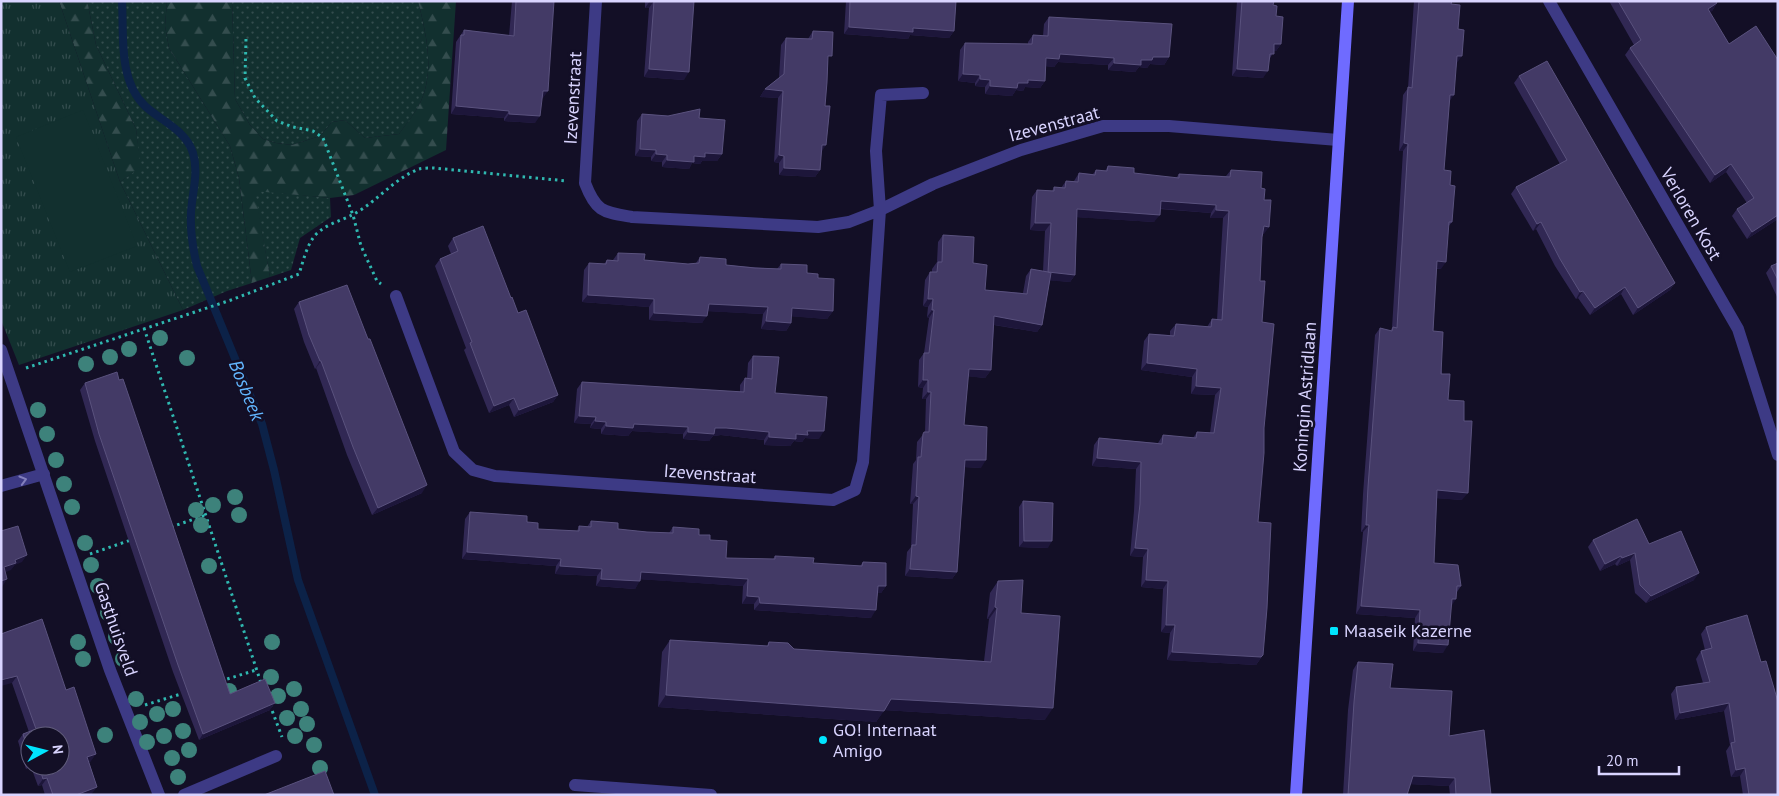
<svg xmlns="http://www.w3.org/2000/svg" width="1779" height="796" viewBox="0 0 1779 796" font-family="'PT Sans',sans-serif">
	<defs>
		<pattern id="grass-dots" width="8" height="8" patternUnits="userSpaceOnUse" patternTransform="scale(1.25)"><rect width="8" height="8" fill="#12302f"/><path d="M2 2h.1M6 6h.1" fill="none" stroke="#344d4e" stroke-width="1.8" stroke-linecap="round"/></pattern>
		<pattern id="forest-firs" width="22" height="20" patternUnits="userSpaceOnUse" patternTransform="scale(1.25)"><rect width="22" height="20" fill="#12302f"/><path d="M5 1l3.5 6h-7zM16 11l3.5 6h-7z" fill="#344d4e"/></pattern>
		<pattern id="park-tufts" width="24" height="20" patternUnits="userSpaceOnUse" patternTransform="scale(1.25)"><rect width="24" height="20" fill="#12302f"/><path d="M3 7l-1-3M5 7V3M7 7l1-3M15 17l-1-3M17 17v-4M19 17l1-3" fill="none" stroke="#344d4e"/></pattern>
	</defs>
	<rect width="100%" height="100%" fill="#130f26"/>
	<!-- grass -->
	<path fill="url(#grass-dots)" d="M86,1H167L165,26L169,48L230,146L239,178L252,283L227,291L183,310L120,182L140,167L136,129L96,45L88,5Z
		M232,1H418C426,33 435,70 421,101C416,113 406,124 399,134L365,138L345,120L332,122L320,136L292,145L276,143L263,139L250,125L235,99Z
		M254,190L330,198L331,217L300,238L291,270L270,277Z"/>
	<!-- forest -->
	<path fill="url(#forest-firs)" d="M59,1H86L88,5L96,45L136,129L141,167L120,182Z
		M167,1H232L235,99L250,125L263,139L276,143L292,145L320,136L332,122L345,120L365,138L399,134C406,123 416,113 421,101C435,70 426,33 418,1H456L446,150L354,195L330,198L255,191L270,277L252,283L239,178L230,146L169,48L165,26Z"/>
	<!-- park -->
	<path fill="url(#park-tufts)" d="M1,1H59L120,182L183,310L19,365L1,320Z"/>
	<!-- pitch -->
	<path fill="#12302f" d="M83,110L137,246L70,272L16,137Z"/>
	<g fill="none" stroke-linecap="round" stroke-linejoin="round">
		<!-- stream -->
		<path stroke="#0c2248" stroke-width="8" d="M122,1C124,35 118,80 145,106C161,121 186,130 193,153C199,173 192,193 191,213C190,231 193,249 197,266L262,424L274,470L298,580L375,795"/>
		<!-- path -->
		<path stroke="#2fb8b0" stroke-width="3" stroke-dasharray="2.5 4" stroke-linecap="butt" d="M246,39L245,78L255,98L277,121L293,127L313,131L323,138L353,215L361,246L377,281L381,284
			M144,328L261,683
			M26,368L231,300L299,274C303,262 306,248 313,238C321,226 340,221 352,215C376,203 393,179 419,169C423,168 429,168 434,168L567,181
			M171,527L206,515
			M90,554L131,540
			M221,681L256,670
			M145,705L184,693
			M270,705L282,737"/>
		<!-- lane -->
		<path stroke="#3d3a85" stroke-width="12" d="M575,785L711,795"/>
		<!-- street -->
		<path stroke="#3d3a85" stroke-width="12" d="M596,1L585,183C596,212 603,212 632,217L818,227L849,222L880,210L933,184L1021,150L1103,126H1169L1338,140
			M1549,1L1738,329L1778,455
			M396,296L454,452L473,470L495,476L833,500L855,490L863,462L880,210L876,151L881,95L923,93
			M1,350L110,670L159,795
			M1,486L44,474
			M184,795L276,756"/>
		<!-- secondary -->
		<path stroke="#6f6bff" stroke-width="12" d="M1296,795L1348,1"/>
	</g>
	<!-- trees -->
	<g fill="#3d827b">
		<circle cx="160" cy="338" r="8"/>
		<circle cx="129" cy="349" r="8"/>
		<circle cx="110" cy="357" r="8"/>
		<circle cx="187" cy="358" r="8"/>
		<circle cx="86" cy="364" r="8"/>
		<circle cx="38" cy="410" r="8"/>
		<circle cx="47" cy="434" r="8"/>
		<circle cx="56" cy="460" r="8"/>
		<circle cx="64" cy="484" r="8"/>
		<circle cx="235" cy="497" r="8"/>
		<circle cx="213" cy="505" r="8"/>
		<circle cx="72" cy="507" r="8"/>
		<circle cx="196" cy="510" r="8"/>
		<circle cx="239" cy="515" r="8"/>
		<circle cx="201" cy="525" r="8"/>
		<circle cx="85" cy="543" r="8"/>
		<circle cx="91" cy="565" r="8"/>
		<circle cx="209" cy="566" r="8"/>
		<circle cx="98" cy="586" r="8"/>
		<circle cx="108" cy="613" r="8"/>
		<circle cx="116" cy="637" r="8"/>
		<circle cx="78" cy="642" r="8"/>
		<circle cx="272" cy="642" r="8"/>
		<circle cx="83" cy="659" r="8"/>
		<circle cx="123" cy="659" r="8"/>
		<circle cx="271" cy="677" r="8"/>
		<circle cx="294" cy="689" r="8"/>
		<circle cx="229" cy="691" r="8"/>
		<circle cx="278" cy="696" r="8"/>
		<circle cx="136" cy="699" r="8"/>
		<circle cx="173" cy="709" r="8"/>
		<circle cx="301" cy="709" r="8"/>
		<circle cx="157" cy="714" r="8"/>
		<circle cx="287" cy="718" r="8"/>
		<circle cx="140" cy="722" r="8"/>
		<circle cx="307" cy="724" r="8"/>
		<circle cx="183" cy="731" r="8"/>
		<circle cx="105" cy="735" r="8"/>
		<circle cx="164" cy="736" r="8"/>
		<circle cx="295" cy="736" r="8"/>
		<circle cx="147" cy="742" r="8"/>
		<circle cx="314" cy="745" r="8"/>
		<circle cx="189" cy="750" r="8"/>
		<circle cx="172" cy="758" r="8"/>
		<circle cx="320" cy="768" r="8"/>
		<circle cx="178" cy="777" r="8"/>
	</g>
	<!-- wall -->
	<path fill="#312854" fill-rule="evenodd" d="M512,1H554L543,98H542L535,123L504,121V118L451,114L456,42L464,30L509,36Z
		M645,1H694L684,80L644,77L649,8H645Z
		M846,1H956L954,31L949,38L910,35L908,39L844,34Z
		M1237,1H1274L1273,5L1276,16L1281,44L1276,51H1274L1269,60L1263,78L1232,76Z
		M1414,1H1452L1451,4L1458,29L1457,63L1449,102L1444,170L1450,185L1452,222L1448,227L1441,269H1436L1433,331L1448,400L1462,500L1437,498L1434,563L1461,586L1457,592L1451,607L1443,653L1413,651L1415,618L1356,614L1363,532H1361L1363,494L1375,335L1380,328L1390,331L1392,328L1403,151H1399L1403,95L1408,88Z
		M1609,1H1716L1717,3L1712,11L1709,12L1778,219L1747,239L1732,216L1737,209L1747,203L1726,172L1710,183L1625,55L1630,48L1634,45Z
		M1049,17L1169,57L1164,65L1150,64L1147,68L1139,67L1135,72L1108,70V65L1058,62L1054,67L1046,66L1045,81L1040,88L1025,87L1023,91L1016,90L1012,96L985,94V87L975,86V83L958,81L960,50L965,43L1028,44V42L1033,35L1043,36L1044,24Z
		M813,31L828,62L820,170L815,177L779,175V163L774,162L778,98L760,97L765,89L779,78L781,45L786,38L808,39Z
		M1519,76L1675,283L1670,290L1633,315L1621,294L1590,315L1578,298L1576,299L1555,266L1536,229L1533,231L1511,194L1516,187L1560,164L1514,83Z
		M642,114L699,118L722,154L717,161H702L700,164L692,163L689,169L662,167V162L651,161V157L635,156L637,121Z
		M1108,166L1134,173L1176,178L1179,174L1226,176L1231,170L1261,188L1264,200V234H1263L1262,237L1260,281L1262,322L1264,428L1258,522L1263,655L1256,665L1167,660L1170,633L1161,632L1163,589L1141,587L1143,557L1130,556L1134,511L1136,469L1092,466L1094,445L1099,438L1158,443L1163,435L1193,438L1197,432L1210,433L1215,395L1191,394L1192,377L1141,370L1144,341L1149,334L1170,335V331L1176,324L1207,327L1212,319L1217,320L1223,218H1210L1211,213L1160,209L1154,222L1077,217L1075,275L1070,282L1050,280L1042,325L1037,332L994,325L991,370L985,378L968,376L964,425L981,468L965,467L957,572L952,579L905,576L907,552L911,547L913,504H910L913,464L916,460L917,442L925,432L926,399H922L923,388L918,387L919,360L924,353L929,318L927,317L928,307L923,306L925,280L930,272H932V269L937,262L938,242L943,235L973,263L985,290L1023,293L1026,276L1031,269L1043,271L1045,231L1030,230L1032,197L1037,190L1052,191L1054,187L1061,188L1066,181H1074L1079,173L1093,174L1096,170L1105,171Z
		M453,238L511,298L558,395L553,402L514,417L509,405L489,413L464,350L466,348L435,266L440,259L451,254L448,246Z
		M618,253L644,260L688,264L696,263L700,257L726,265L777,269L781,264L818,278L833,311L827,319L791,316V323L786,331L761,329L763,314L708,311L702,323L649,320V307L582,302L584,270L589,263L604,264L607,260H613Z
		M1778,263V299L1766,273L1771,266Z
		M299,302L422,493L372,515L347,455L316,368L315,369L304,342L294,309Z
		M753,356L775,393L819,439L805,438L802,442L794,441L790,446L764,445V440L721,435L713,436L709,441L683,439V434L632,431L628,436L601,434V429L590,428L591,424L574,423L577,389L582,382L740,392V385L745,378H747L748,363Z
		M85,383L230,694L270,710L199,740L173,672L95,441L80,390Z
		M1023,501L1048,548L1019,547V507Z
		M470,512L527,522L538,529L577,531L579,526L587,527L591,521L618,529L647,532L669,533L673,527L699,535L710,540L726,558L773,559L775,556L813,563L860,566L863,562L886,586L881,593H878L871,618L754,610V604H742L743,586L640,579L635,589L596,586L597,576L555,574L556,566L462,559L465,519Z
		M1593,540L1649,544L1694,580L1646,603L1635,593L1630,560L1617,566L1615,564L1600,571L1588,547Z
		M998,581L1021,613L1045,720L884,710L876,722L658,707L662,652L670,640L767,646L769,642L794,649L984,661L989,619H987L990,593Z
		M1706,627L1778,795H1743L1740,776L1731,777L1726,751L1730,745L1724,711L1675,720L1671,694L1676,687L1703,683L1696,659L1701,651L1705,650L1701,634Z
		M1,634L66,690L91,761L89,762L97,787L91,794L45,795L42,785L38,786L31,767L26,769L18,741L23,734L29,732L12,683ZM30,736L60,766H30Z
		M1358,662L1449,736L1491,795H1450L1449,786L1410,784L1407,795H1343L1348,710L1353,670Z"/>
	<!-- shaded-wall -->
	<path fill="#1d163a" d="M650,1H654L649,8H645Z
		M1717,3L1712,11L1702,17L1708,9Z
		M849,27L913,28L954,31L949,38L910,35L908,39L844,34Z
		M1274,44H1281L1276,51H1269Z
		M1060,54L1114,58L1108,65L1058,62L1054,67L1041,66L1046,58Z
		M1457,56H1462L1457,63H1452Z
		M1153,57H1169L1164,65L1150,64L1147,68L1139,67L1135,72L1108,70L1114,63Z
		M649,69L689,72L684,80L644,77Z
		M1237,69L1268,71L1263,78L1232,76Z
		M963,74L980,75L975,83L958,81Z
		M980,79L990,80L985,87L975,86Z
		M1028,80L1045,81L1040,88L1025,87L1023,91L1016,90L1012,96L985,94L990,86L1018,83Z
		M765,89L783,91L778,98L760,97Z
		M543,91H548L543,98H538Z
		M1450,95H1454L1449,102Z
		M456,106L509,111L504,118L451,114Z
		M509,114L540,116L535,123L504,121Z
		M1404,143L1408,144L1403,151H1399Z
		M822,145H826L821,153Z
		M640,149L656,150L651,157L635,156Z
		M705,153L722,154L717,161H702L700,164L692,163L689,169L662,167L667,160L694,156Z
		M656,154L667,155L662,162L651,161Z
		M779,155L784,156L779,163L774,162Z
		M1731,164L1726,172L1710,183L1715,175Z
		M784,168L820,170L815,177L779,175Z
		M1161,201L1216,205L1211,213L1155,208Z
		M1077,209L1160,215L1154,222L1072,217Z
		M1216,210L1229,211L1223,218H1210Z
		M1778,215V219L1747,239L1752,232Z
		M1541,222L1536,229L1533,231L1537,224Z
		M1035,223H1051L1045,231L1030,230Z
		M1264,226L1269,227L1264,234L1259,233Z
		M1437,261L1446,262L1441,269L1432,268Z
		M1048,272L1075,275L1070,282L1043,280Z
		M1675,283L1670,290L1633,315L1638,308Z
		M1625,287L1621,294L1590,315L1595,308Z
		M1583,291L1578,298L1576,299L1580,292Z
		M588,295L654,299L649,307L582,302Z
		M928,299H933L928,307L923,306Z
		M709,304L768,307L763,314L703,311Z
		M792,308L833,311L827,319L786,316Z
		M932,310H934L929,318L927,317Z
		M654,313L707,316L702,323L649,320Z
		M994,316L1042,325L1037,332L989,324Z
		M766,321L791,323L786,331L761,329Z
		M320,361H321L316,368L315,369Z
		M1147,363L1197,369L1192,377L1141,370Z
		M969,369L991,370L985,378L963,376Z
		M923,380H928L923,388L918,387Z
		M1196,386L1221,388L1215,395L1191,394Z
		M928,392H931L926,399H922Z
		M558,395L553,402L514,417L519,410Z
		M514,398L509,405L489,413L494,406Z
		M579,416L596,417L591,424L574,423Z
		M595,421L606,422L601,429L590,428Z
		M634,424L688,427L683,434L632,431L628,436L601,434L606,426Z
		M715,428H726L769,432L764,440L721,435L713,436L709,441L683,439L688,432Z
		M807,431H824L819,439L805,438L802,442L794,441L790,446L764,445L769,437Z
		M1097,458L1141,462L1136,469L1092,466Z
		M965,460H986L981,468L960,467Z
		M427,485L422,493L372,515L378,508Z
		M1437,490L1468,493L1462,500L1432,498Z
		M916,496L919,497L913,504H910Z
		M1366,525H1369L1363,532H1361Z
		M1024,541H1052L1048,548L1019,547Z
		M1135,548L1148,549L1143,557L1130,556Z
		M467,552L561,559L556,566L462,559Z
		M1635,553L1630,560L1617,566L1622,558Z
		M27,555L22,562L15,565L11,570L1,574L4,567L15,560Z
		M1621,556L1615,564L1600,571L1605,564Z
		M560,566L602,569L597,576L555,574Z
		M910,569L957,572L952,579L905,576Z
		M641,572L748,579L743,586L636,579Z
		M1699,573L1694,580L1646,603L1651,596Z
		M7,579L2,587H1V581Z
		M601,579L640,581L635,589L596,586Z
		M1146,580L1168,581L1163,589L1141,587Z
		M878,586H886L881,593H873Z
		M747,596L759,597L754,604H742Z
		M1452,599H1456L1451,607Z
		M760,603L876,610L871,618L754,610Z
		M1361,606L1420,610L1415,618L1356,614Z
		M995,607L997,608L989,619H987Z
		M1166,625H1175L1170,633L1161,632Z
		M1418,643L1448,645L1443,653L1413,651Z
		M1172,652L1263,655L1256,665L1167,660Z
		M17,676L12,683L1,686V681Z
		M666,695L884,711L876,722L658,707Z
		M891,699L1053,708L1045,720L883,710Z
		M275,703L270,710L199,740L203,734Z
		M1729,703L1724,711L1675,720L1680,713Z
		M96,754L91,761L82,764L87,757Z
		M30,764V766H32L31,767L26,769Z
		M1745,768L1740,776L1731,777L1736,770Z
		M1413,776L1455,778L1449,786L1407,784Z
		M47,778L42,785L38,786L43,779Z
		M97,787L91,794L76,795Z"/>
	<!-- building -->
	<path fill="#433a66" stroke="#5a527e" d="M516,1H554L548,91H543L540,116L509,114V111L456,106L461,35H464V30L514,36Z
		M654,1H694L689,72L649,69Z
		M850,1H956L954,31L913,28V32L849,27Z
		M1242,1H1274L1273,5L1277,6L1276,16L1283,17L1281,44H1274V54H1270L1268,71L1237,69Z
		M1419,1H1452L1451,4L1460,5L1458,29L1464,30L1462,56H1457L1454,95H1450L1444,170L1451,171L1450,185L1455,186L1454,197L1452,222H1449L1446,262L1437,261L1433,331L1443,332L1441,374H1450L1448,400L1464,401V421H1472L1468,493L1437,490L1434,563L1458,565L1461,586H1457L1456,599H1452L1448,645L1418,643L1420,610L1361,606L1369,525H1366L1368,487L1380,328L1392,331L1393,327L1397,328L1408,144L1404,143L1406,117L1408,87L1412,88Z
		M1618,1H1716L1717,3L1708,9L1729,44L1756,26L1778,60V215L1752,232L1737,209L1754,198L1731,164L1715,175L1630,48L1641,40Z
		M1049,17L1172,24L1169,57H1153L1152,60H1141V65L1114,63V58L1060,54L1059,59L1046,58L1045,81L1028,80V83H1018L1017,88L990,86V80L980,79V75L963,74L965,43L1032,44L1033,35L1048,36Z
		M813,31L833,32L832,56H828L827,82L825,106H830L826,145H822L820,170L784,168V156L779,155L783,91L765,89L784,74L786,38L812,39Z
		M1547,61L1675,283L1638,308L1625,287L1595,308L1583,291L1580,292L1560,259L1541,222L1537,224L1516,187L1567,160L1519,76Z
		M700,109L699,118L725,120L722,154L705,153V157L694,156V162L667,160V155L656,154V150L640,149L642,114L668,116Z
		M1108,166L1134,168V173L1179,178V174L1230,177L1231,170L1262,172L1261,188L1265,189L1264,200H1271L1269,227L1264,226L1262,237L1260,281H1265L1262,322L1274,324L1264,428V453L1258,522L1271,523L1267,608L1263,655L1261,657L1172,652L1175,625H1166L1168,581L1146,580L1148,549L1135,548L1140,504L1141,462L1097,458L1099,438L1162,444L1163,435L1196,438L1197,432L1214,433L1221,388L1196,386L1197,369L1147,363L1149,334L1174,336L1176,324L1211,327L1212,319L1222,320L1229,211L1216,210V205L1161,201L1160,215L1077,209L1075,275L1048,272L1051,273L1042,325L994,316L991,370L969,369L964,425L987,427L986,460H965L957,572L910,569L912,545H916L919,497L916,496L918,457H921L923,434L924,432H929L931,392H928V380H923L924,353H929L934,310H932L933,299H928L929,286L930,272H937L938,262H942L943,235L974,237L973,263L987,265L985,290L1027,294L1031,269L1048,272L1051,223H1035L1037,190L1054,191V187L1065,188L1066,181L1078,182L1079,173L1095,175L1096,170L1107,171Z
		M483,226L511,298L512,297L518,313L526,310L558,395L519,410L514,398L494,406L470,343L472,342L440,259L458,251L453,238Z
		M618,253L645,254L644,260L688,264L699,263L700,257L726,259V265L755,268L781,269V264L807,265V273L818,274V278L834,279L833,311L792,308L791,323L766,321L768,307L709,304L707,316L654,313V299L588,295L589,263L606,264L607,260L618,261Z
		M1778,263V280L1771,266Z
		M347,285L368,339H370L427,485L378,508L353,447L321,361H320L309,335L299,302Z
		M753,356L779,357L775,393L827,397L824,431H807L808,435L796,434V439L769,437V432L726,428H715L714,434L688,432V427L634,424L633,428L606,426V422L595,421L596,417L579,416L582,382L744,392L745,378L752,379Z
		M117,372L119,380L123,379L230,694L265,679L275,703L203,734L178,665L99,434L85,383Z
		M1023,501L1053,503L1052,541H1024Z
		M470,512L527,516V522L538,523V529L579,531V526L591,527V521L618,523V529L647,532L673,533V527L699,529V535H710V540L727,541L726,558L775,559V556L814,558L813,563L862,566L863,562L886,563V586H878L876,610L760,603L759,597L747,596L748,579L641,572L640,581L601,579L602,569L560,566L561,559L467,552Z
		M1637,519L1649,544L1681,531L1699,573L1651,596L1640,585L1635,553L1622,558L1621,556L1605,564L1593,540Z
		M18,526L27,555L15,560L16,563L4,567L7,579L1,581V531Z
		M1023,580L1021,613L1060,616L1053,708L891,699L884,711L666,695L670,640L768,646L769,642L788,643L794,649L991,662L997,608L995,607L998,581Z
		M1747,615L1761,662L1766,661L1778,702V795H1749L1745,768L1736,770L1731,743L1735,742L1729,703L1680,713L1676,687L1710,682L1701,651L1712,648L1706,627Z
		M42,619L66,690L74,687L96,754L87,757L97,787L76,795H53L47,778L43,779L39,766H60V736H30V757L23,734L36,729L17,676L1,680V634Z
		M1358,662L1393,664L1390,688L1452,691L1449,736L1484,730L1491,795H1456L1455,778L1413,776L1407,795H1348L1354,702Z
		M325,771L334,795H264Z"/>
	<!-- one-way arrows -->
	<defs><path id="oneway-chevron" d="M-2-3.5L2.5 0L-2 3.5" fill="none" stroke-width="1.6" stroke-linecap="round" stroke-linejoin="round" transform="scale(1.25)"/></defs>
	<use stroke="#837fbc" href="#oneway-chevron" transform="translate(23 480) rotate(-16)"/>
	<!-- markers -->
	<g fill="#00e5ff" stroke="#130f26" stroke-width="2">
		<rect x="1329" y="626" width="10" height="10" rx="2.5"/>
		<circle cx="823" cy="740" r="5"/>
	</g>
	<g text-anchor="middle" stroke-width="5" stroke-linejoin="round" paint-order="stroke">
		<!-- street labels -->
		<g font-size="18" fill="#d9d4ff" stroke="#130f26">
			<text transform="translate(573 98) rotate(-87)" y="6">Izevenstraat</text>
			<text transform="translate(1054 124) rotate(-15)" y="6">Izevenstraat</text>
			<text transform="translate(1691 214) rotate(60)" y="6">Verloren Kost</text>
			<text transform="translate(1305 397) rotate(-86)" y="6">Koningin Astridlaan</text>
			<text transform="translate(710 474) rotate(4)" y="6">Izevenstraat</text>
			<text transform="translate(116 629) rotate(71)" y="6">Gasthuisveld</text>
		</g>
		<!-- poi labels -->
		<g font-size="18" fill="#d9d4ff" stroke="#130f26" text-anchor="start">
			<text x="1344" y="637">Maaseik Kazerne</text>
			<text x="833" y="736">GO! Internaat<tspan x="833" dy="21">Amigo</tspan></text>
		</g>
		<!-- water labels -->
		<g font-size="19" font-style="italic" fill="#62b6ff" stroke="#130f26">
			<text transform="translate(247 390) rotate(68)" y="7">Bosbeek</text>
		</g>
	</g>
	<!-- border -->
	<rect width="1779" height="796" fill="none" stroke="#d9d4ff" stroke-width="5"/>
	<!-- north arrow -->
	<g transform="translate(45 751) rotate(83)"><circle r="24" fill="#130f26" stroke="#625e7d"/>
	<path d="M0-4L9 19L0 12L-9 19Z" fill="#00e5ff"/>
	<text y="-8" font-size="14" font-weight="bold" text-anchor="middle" fill="#d9d4ff">N</text>
	</g>
	<!-- scale -->
	<path d="M1599 766v8h80v-8" fill="none" stroke="#d9d4ff" stroke-width="2.5"/>
	<text x="1606" y="766" font-size="15" fill="#d9d4ff" stroke="#130f26" stroke-width="4" paint-order="stroke">20 m</text>
</svg>
